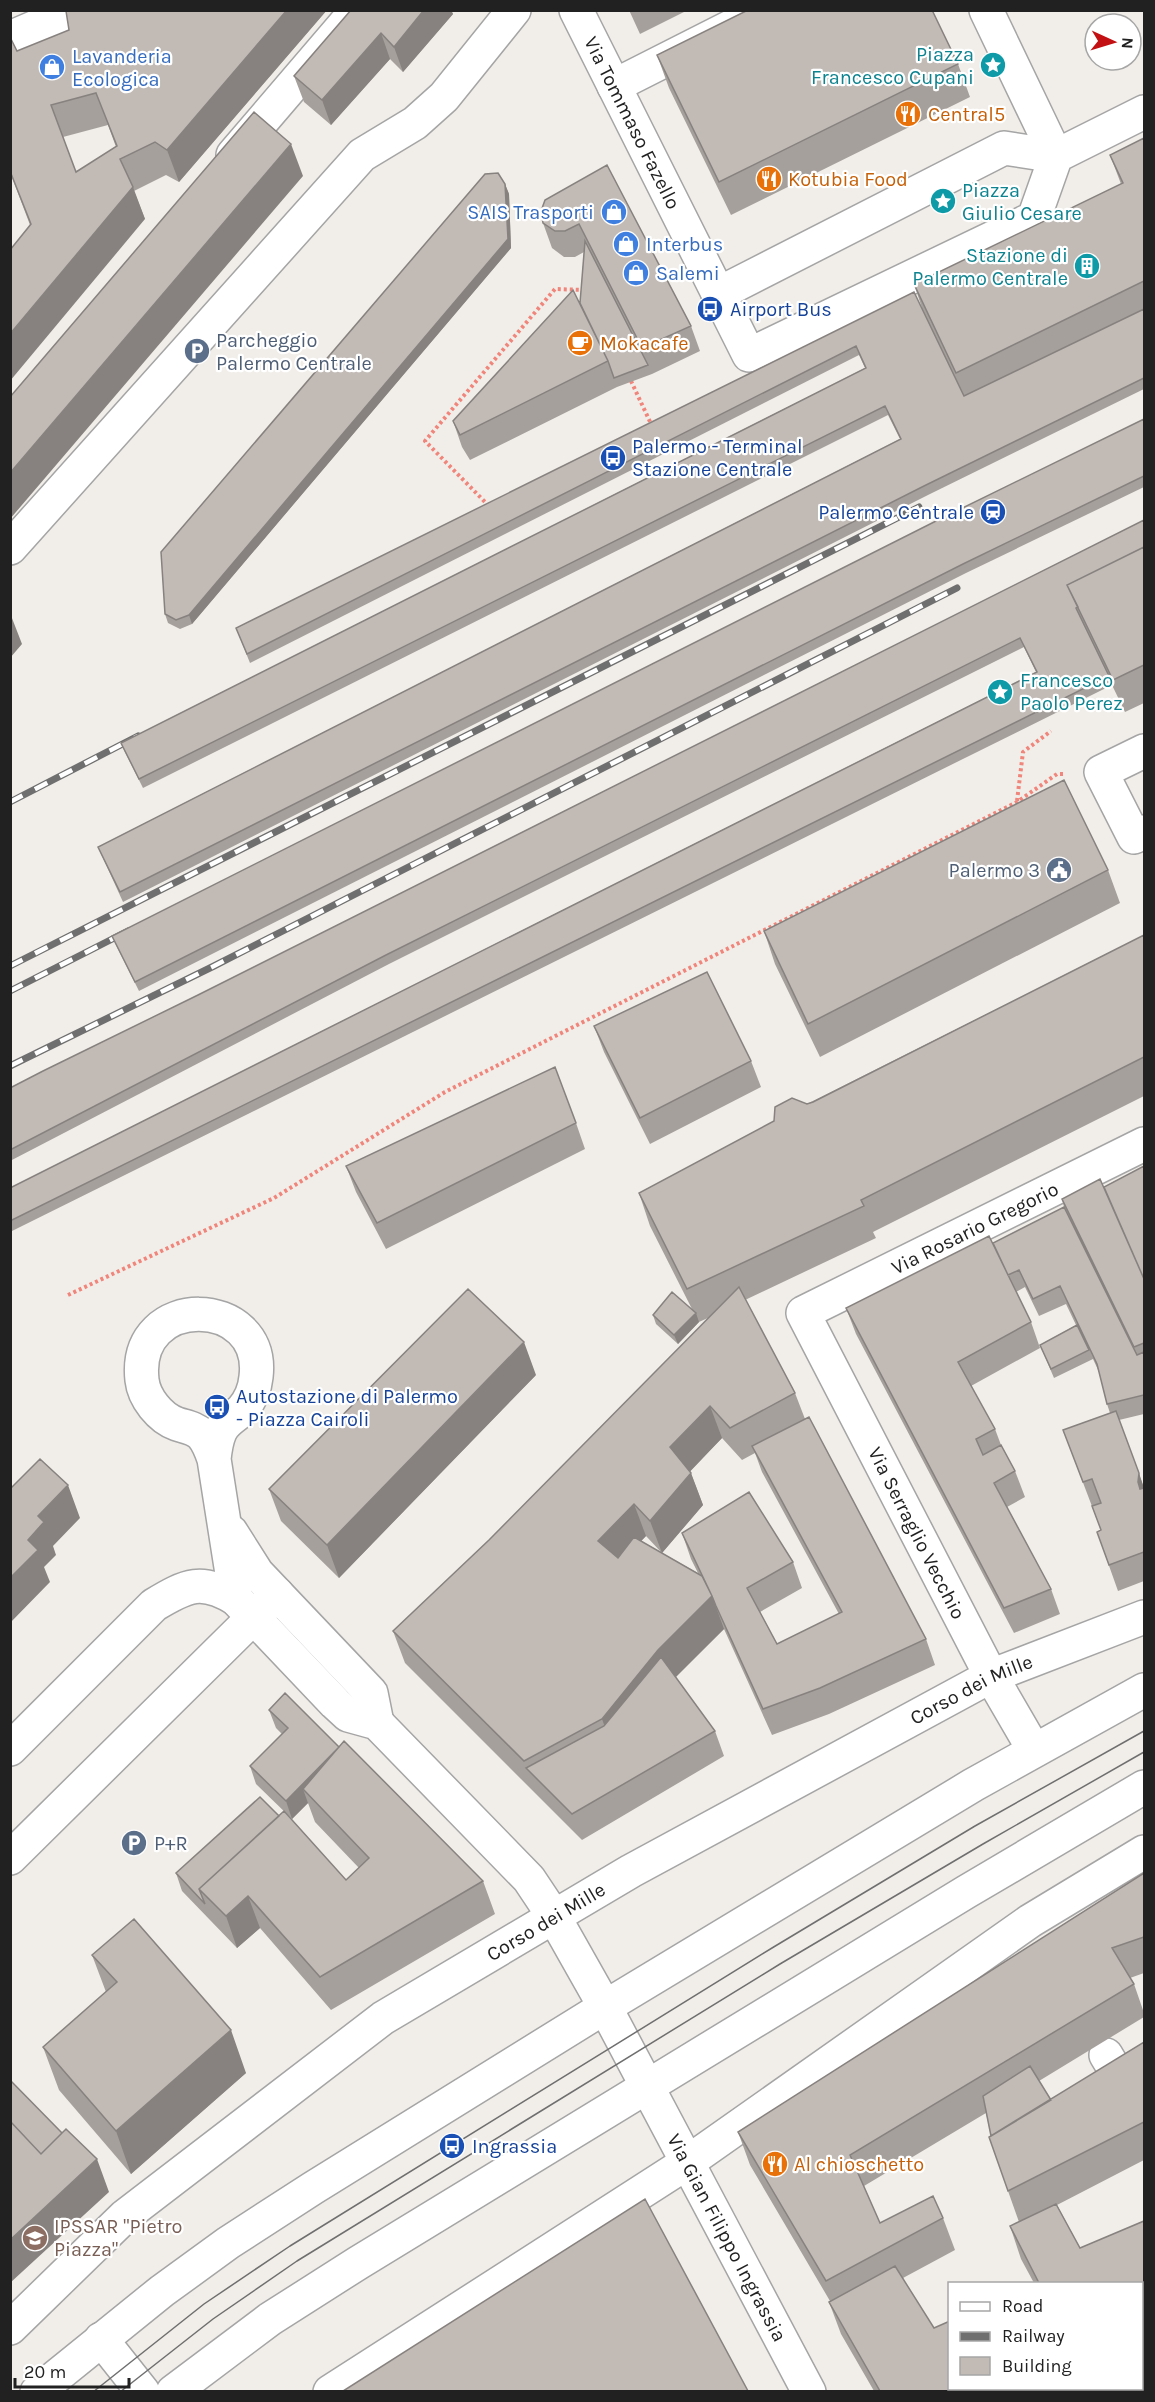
<svg xmlns="http://www.w3.org/2000/svg" width="1155" height="2402" viewBox="0 0 1155 2402" font-family="Karla,sans-serif">
	<rect width="100%" height="100%" fill="#f1eee9"/>
	<g fill="none" stroke-linecap="round" stroke-linejoin="round">
		<!-- minor casing -->
		<g stroke="#a5a5a5" stroke-width="36">
			<g id="minor">
				<path id="s1" d="M576,10L749,355L1034,218L1056,156L1144,112"/>
				<path d="M986,10L1056,156"/>
				<path d="M10,38L75,10"/>
				<path d="M614,86L764,10"/>
				<path d="M233,155L357,10"/>
				<path d="M718,294L1004,148L1056,156"/>
				<path d="M10,548L362,155L415,123L444,97L514,10"/>
				<path d="M1144,751L1101,772L1134,837L1144,832"/>
				<path id="s2" d="M214,1459C215,1450 216,1441 220,1432C224,1422 234,1417 242,1410C250,1401 255,1388 256,1377C266,1295 132,1291 142,1380C144,1398 160,1418 177,1424C186,1427 195,1428 202,1435C208,1442 211,1450 214,1459L236,1599L335,1703L348,1715L377,1723L529,1879L553,1915L605,2007L809,2392"/>
				<path d="M231,1532L257,1573L371,1693L377,1723"/>
				<path d="M10,1749L154,1605C187,1585 202,1578 236,1599"/>
				<path id="s3" d="M1034,1750L991,1676L803,1313L1144,1144"/>
				<path d="M10,1858L277,1594"/>
				<path d="M1106,2055L1121,2080"/>
				<path id="s4" d="M10,2328L125,2216L383,2018L631,1871L991,1676L1144,1617"/>
				<path d="M101,2339L143,2392"/>
				<path d="M37,2392L162,2291L228,2243L313,2188L605,2007L973,1785L1144,1690"/>
				<path d="M173,2392L270,2319L358,2263L966,1892L1144,1787"/>
				<path d="M330,2392L688,2162L1030,1921L1144,1852"/>
			</g>
		</g>
		<!-- path -->
		<path stroke="#f0857b" stroke-width="4" stroke-dasharray="3 3" stroke-linecap="butt" d="M631,381L652,426
			M489,506L425,441L555,289L584,290
			M1017,801L1023,752L1051,731
			M68,1295L274,1198L445,1092L1017,802L1057,774H1065"/>
		<!-- minor -->
		<use href="#minor" stroke="#fff" stroke-width="33"/>
		<!-- tram -->
		<path stroke="#6f6f6f" stroke-width="1.5" d="M93,2392L204,2304L290,2246L772,1948L975,1826L1144,1731
			M120,2392L213,2319L297,2261L780,1964L983,1844L1144,1752"/>
		<!-- rail casing -->
		<g stroke="#6f6f6f" stroke-width="7">
			<path id="rail" d="M10,802L138,736
				M10,966L919,507
				M10,991L128,931
				M10,1066L214,966L957,588"/>
		</g>
		<!-- rail -->
		<use href="#rail" stroke="#fff" stroke-width="4.5" stroke-dasharray="14" stroke-linecap="butt"/>
	</g>
	<!-- wall -->
	<path fill="#a6a09c" fill-rule="evenodd" d="M327,10L179,182L166,175L134,191L145,219L30,225L10,172V37L17,51ZM108,125L116,147L76,172L63,137Z
		M351,10H451L453,14L403,72L390,59L331,125L304,102L294,76Z
		M629,10H688L640,34Z
		M657,55L958,64L970,97L731,215L669,88Z
		M1144,138V389L928,495L123,902L102,856L98,847L900,439L888,415L143,788L125,752L121,743L865,368L859,355L250,663L236,628L922,308L914,284L1121,184L1110,155Z
		M607,165L691,326L700,351L652,374L617,387L470,460L462,447L453,421L580,303L584,252L575,257H564L552,248L543,223Z
		M505,184L509,194L511,248L192,624L180,629L168,623L165,614Z
		M1144,419V487L966,573L139,991L116,945L112,936Z
		M1144,520V703L1125,712L1112,685L10,1232V1188L1036,672L1024,647L389,964L10,1161V1088L198,995Z
		M1108,870L1120,903L820,1057L775,964L764,931Z
		M1144,935V1096L873,1232L876,1238L745,1300L795,1393L805,1419L926,1639L935,1665L829,1714L772,1735L724,1629L675,1677L715,1731L724,1756L582,1840L405,1663L393,1631L489,1540L710,1317L699,1322L678,1344L656,1324L653,1315L693,1311L650,1226L639,1193L807,1104ZM722,1438L742,1460L755,1453L762,1472L839,1614L777,1644L760,1612L802,1588L793,1562L682,1533L691,1559L698,1573L662,1553L703,1505L690,1471ZM646,1536L661,1552L641,1541Z
		M594,1026L751,1061L761,1087L650,1144L604,1052Z
		M576,1123L585,1149L386,1249L356,1192L346,1166Z
		M1144,1166V1414L1119,1420L1144,1488V1581L1118,1591L1097,1532L1101,1530L1063,1430L1110,1413L1107,1404L1099,1372L1093,1359L1054,1378L1040,1345L1076,1325L1066,1304L1039,1316L1025,1287L1016,1292L1031,1322L1040,1348L971,1386L995,1429L1001,1445L1015,1471L1025,1497L1007,1507L1051,1589L1060,1614L1014,1633L856,1334L846,1308L993,1243L1064,1207L1062,1199L1104,1187Z
		M536,1375L339,1578L281,1521L269,1489Z
		M269,1710L339,1747L483,1881L495,1914L331,2010L260,1928L237,1948L182,1891L176,1873L279,1816L346,1880L359,1868L315,1822L308,1803L292,1819L256,1784L250,1766L282,1734L276,1728Z
		M1144,1873V1973L1130,1978L1134,1984L1144,2013V2017L1039,2081L1051,2100L1144,2042V2160L1057,2205L1080,2248L1144,2221V2391H1090L1089,2388H1142V2283H1034L1021,2259L1010,2226L1019,2222L1008,2191L991,2136L986,2113L864,2186L880,2223L943,2218L955,2250L903,2278L950,2388H1015L1016,2391H874L841,2334L829,2302L830,2301L750,2165L738,2132Z
		M92,1955L246,2073L131,2174L59,2090L43,2047L106,1992Z"/>
	<!-- shaded-wall -->
	<path fill="#87827f" d="M287,10H327L179,182L167,150Z
		M424,10H451L453,14L403,72L394,47Z
		M381,33L390,59L331,125L322,100Z
		M291,144L303,176L10,519V473Z
		M505,184L509,194L511,248L192,624L189,615Z
		M133,187L145,219L10,381V334Z
		M10,613L22,644L10,658Z
		M696,1313L699,1322L678,1344L674,1335Z
		M524,1342L536,1375L339,1578L327,1545Z
		M710,1406L722,1438L682,1480L670,1447Z
		M691,1473L703,1505L662,1553L650,1521Z
		M1139,1473L1144,1488V1501L1138,1482Z
		M68,1485L80,1518L53,1546L56,1555L44,1567L50,1582L10,1623V1578L38,1516Z
		M634,1504L646,1536L610,1573L598,1541Z
		M712,1596L724,1629L670,1683L614,1752L602,1719L658,1650Z
		M339,1747L303,1789L308,1803L292,1819L286,1801Z
		M248,1896L260,1928L237,1948L226,1916Z
		M231,2030L246,2073L131,2174L116,2131Z
		M97,2159L109,2192L10,2283V2240Z"/>
	<!-- building -->
	<path fill="#c1bab5" stroke="#87827f" stroke-width="1.5" fill-rule="evenodd" d="M67,10H287L167,150L155,142L120,159L133,187L10,334V250L31,224L10,171V37L17,51L69,30L66,11ZM96,93L117,146L76,172L51,105Z
		M351,10H424L394,47L381,33L322,100L294,76Z
		M748,10H932L958,64L719,182L657,55Z
		M254,112L291,144L10,473V397Z
		M1144,138V281L956,373L914,284L1123,183L1110,155Z
		M607,165L691,326L642,348L579,224L565,231H555L543,223L541,211L545,200Z
		M498,173L505,184L508,239L189,615L176,620L165,614L161,552L485,174Z
		M585,241L648,365L614,378L608,361L580,303Z
		M573,290L608,361L460,435L453,421Z
		M914,292L964,396L1144,309V378L924,486L120,892L98,847L901,439L885,406L139,779L121,743L866,368L856,346L247,654L236,628Z
		M1144,419V476L963,564L135,982L112,936L940,519Z
		M1144,520V547L1067,585L1078,607L1076,608L1109,676L10,1221V1188L1037,672L1020,638L386,955L10,1150V1088L43,1071L198,995Z
		M1144,547V665L1113,680L1067,585Z
		M1064,780L1108,870L808,1024L764,931Z
		M1144,935V1057L861,1200L864,1206L687,1289L639,1193L774,1121L775,1107L792,1098L807,1104L813,1102Z
		M707,972L751,1061L640,1118L594,1026Z
		M555,1067L576,1123L377,1223L346,1166Z
		M1144,1166V1279L1104,1187Z
		M1100,1179L1144,1279V1343L1134,1347L1062,1199Z
		M1064,1207L1137,1355L1144,1352V1395L1107,1404L1097,1364L1060,1286L1033,1299L1019,1270L1008,1275L993,1243Z
		M989,1236L1031,1322L958,1362L995,1429L976,1439L983,1455L1001,1445L1015,1471L994,1483L1051,1589L1004,1608L846,1308Z
		M739,1287L795,1393L730,1428L710,1406L670,1447L691,1473L650,1521L634,1504L598,1541L618,1558L634,1537L702,1576L712,1596L658,1650L602,1719L524,1761L393,1631L489,1540Z
		M468,1289L524,1342L327,1545L269,1489Z
		M672,1292L696,1313L674,1335L653,1315Z
		M1077,1325L1089,1350L1051,1369L1040,1345Z
		M1116,1411L1139,1473L1138,1482L1140,1489L1144,1488V1552L1109,1565L1097,1532L1101,1530L1092,1506L1101,1503L1092,1479L1083,1482L1063,1430Z
		M809,1417L926,1639L820,1688L763,1709L716,1606L712,1596L682,1533L749,1492L793,1562L747,1588L777,1644L842,1612L752,1446Z
		M40,1459L68,1485L38,1516L44,1522L28,1540L38,1550L10,1578V1489Z
		M661,1657L715,1731L572,1814L526,1768L604,1726Z
		M285,1693L339,1747L286,1801L250,1766L288,1728L269,1710Z
		M344,1741L483,1881L320,1977L248,1896L226,1916L199,1889L284,1811L346,1880L369,1858L303,1789Z
		M260,1797L279,1816L199,1889L205,1904L176,1873Z
		M1144,1873V1937L1112,1948L1134,1984L850,2155L880,2223L933,2196L943,2218L826,2281L738,2132Z
		M134,1919L231,2030L116,2131L43,2047L117,1982L92,1955Z
		M1144,2042V2122L1008,2191L989,2137Z
		M1030,2066L1051,2100L991,2136L983,2096Z
		M10,2080L62,2133L41,2154L10,2121Z
		M10,2121L41,2154L66,2129L97,2159L10,2240Z
		M645,2199L748,2391H343Z
		M1056,2204L1080,2248L1144,2221V2363L1142,2365V2283H1039L1010,2226Z
		M895,2266L934,2328L950,2321V2388H974L976,2391H880L829,2302Z"/>
	<!-- icons -->
	<defs>
		<g id="sight-disc" transform="scale(1.35)"><circle r="9.5" fill="#0f9aa8" stroke="#fff"/><path d="M0-6L1.8-2.2L6-1.7L2.9 1.2L3.7 5.4L0 3.3L-3.7 5.4L-2.9 1.2L-6-1.7L-1.8-2.2Z" fill="#fff"/></g>
		<g id="shop-disc" transform="scale(1.35)"><circle r="9.5" fill="#3f7fe0" stroke="#fff"/><path d="M-5-2.5h2.3a2.7 3.5 0 0 1 5.4 0H5L5.5 6h-11ZM-1.5-2.5h3a1.5 2.3 0 0 0-3 0Z" fill="#fff"/></g>
		<g id="restaurant-disc" transform="scale(1.35)"><circle r="9.5" fill="#e8710a" stroke="#fff"/><path d="M-5-6h1v4h1v-4h1v4h1v-4h1v5L-1.5 .5V6h-2V.5L-5-1ZM5-6V6H3V1.5H1.5Q1.5-4 5-6Z" fill="#fff"/></g>
		<g id="building-disc" transform="scale(1.35)"><circle r="9.5" fill="#0f9aa8" stroke="#fff"/><path d="M-4-6H4V6H1V3H-1V6H-4ZM-2.5-4.3h1.7v1.8h-1.7ZM.8-4.3h1.7v1.8H.8ZM-2.5-1h1.7V.8h-1.7ZM.8-1h1.7V.8H.8Z" fill="#fff"/></g>
		<g id="bus-disc" transform="scale(1.35)"><circle r="9.5" fill="#1a4fb4" stroke="#fff"/><path d="M-5-6H5V4H4V6H2V4H-2V6H-4V4H-5ZM-3.5-4V0h7V-4ZM-3.5 1.2v1.5H-2V1.2ZM2 1.2v1.5H3.5V1.2Z" fill="#fff"/></g>
		<g id="cafe-disc" transform="scale(1.35)"><circle r="9.5" fill="#e8710a" stroke="#fff"/><path d="M-5.5-4.5H6V0H3Q3 3.5 0 3.5H-2.5Q-5.5 3.5-5.5 0ZM3-3.2v2h1.7v-2ZM-6 4.5H4V6H-6Z" fill="#fff"/></g>
		<g id="parking-disc" transform="scale(1.35)"><circle r="9.5" fill="#5c6f8a" stroke="#fff"/><path d="M-3.5-5.5H1a3.5 3.5 0 0 1 0 7H-1V5.5H-3.5ZM-1-3.4V-.6H.8a1.4 1.4 0 0 0 0-2.8Z" fill="#fff"/></g>
		<g id="station-disc" transform="scale(1.35)"><circle r="9.5" fill="#1a4fb4" stroke="#fff"/><path d="M-3-6H3Q5-6 5-4V2Q5 4 3 4L4.5 6H3L1.5 4h-3L-3 6H-4.5L-3 4Q-5 4-5 2V-4Q-5-6-3-6ZM-3.5-4v3h7v-3ZM-3.5 1v1.5H-2V1ZM2 1v1.5H3.5V1Z" fill="#fff"/></g>
		<g id="civic-disc" transform="scale(1.35)"><circle r="9.5" fill="#5c6f8a" stroke="#fff"/><path d="M-.6-6.5H3V-4.5H.6V-3L4-1V1h2V6H-6V1h2V-1L-.6-3ZM-1.2 2.5V6h2.4V2.5Z" fill="#fff"/></g>
		<g id="university-disc" transform="scale(1.35)"><circle r="9.5" fill="#8d6e63" stroke="#fff"/><path d="M0-5L7-2L0 1L-7-2ZM-4 1L0 2.5L4 1V4Q0 6-4 4Z" fill="#fff"/></g>
	</defs>
	<g fill-rule="evenodd">
		<use href="#sight-disc" x="993" y="65"/>
		<use href="#shop-disc" x="52" y="67"/>
		<use href="#restaurant-disc" x="908" y="114"/>
		<use href="#restaurant-disc" x="769" y="179"/>
		<use href="#sight-disc" x="943" y="201"/>
		<use href="#shop-disc" x="614" y="212"/>
		<use href="#shop-disc" x="626" y="244"/>
		<use href="#building-disc" x="1087" y="266"/>
		<use href="#shop-disc" x="636" y="273"/>
		<use href="#bus-disc" x="710" y="309"/>
		<use href="#cafe-disc" x="580" y="343"/>
		<use href="#parking-disc" x="197" y="351"/>
		<use href="#bus-disc" x="613" y="458"/>
		<use href="#station-disc" x="993" y="512"/>
		<use href="#sight-disc" x="1000" y="692"/>
		<use href="#civic-disc" x="1059" y="870"/>
		<use href="#bus-disc" x="217" y="1407"/>
		<use href="#parking-disc" x="134" y="1843"/>
		<use href="#bus-disc" x="452" y="2146"/>
		<use href="#restaurant-disc" x="775" y="2164"/>
		<use href="#university-disc" x="35" y="2238"/>
	</g>
	<g text-anchor="middle" stroke-width="4.5" stroke-linejoin="round" paint-order="stroke">
		<!-- culture labels -->
		<g font-size="20" fill="#0d838f" stroke="#fff" text-anchor="end">
			<text x="974" y="61">Piazza<tspan x="974" dy="23">Francesco Cupani</tspan></text>
			<text x="962" y="197" text-anchor="start">Piazza<tspan x="962" dy="23">Giulio Cesare</tspan></text>
			<text x="1068" y="262">Stazione di<tspan x="1068" dy="23">Palermo Centrale</tspan></text>
			<text x="1020" y="687" text-anchor="start">Francesco<tspan x="1020" dy="23">Paolo Perez</tspan></text>
		</g>
		<!-- shop labels -->
		<g font-size="20" fill="#366cbe" stroke="#fff" text-anchor="start">
			<text x="72" y="63">Lavanderia<tspan x="72" dy="23">Ecologica</tspan></text>
			<text x="594" y="219" text-anchor="end">SAIS Trasporti</text>
			<text x="646" y="251">Interbus</text>
			<text x="656" y="280">Salemi</text>
		</g>
		<!-- food labels -->
		<g font-size="20" fill="#c56008" stroke="#fff" text-anchor="start">
			<text x="928" y="121">Central5</text>
			<text x="788" y="186">Kotubia Food</text>
			<text x="600" y="350">Mokacafe</text>
			<text x="794" y="2171">Al chioschetto</text>
		</g>
		<!-- street labels -->
		<g font-size="20" fill="#212121" stroke="#fff">
			<text dy="7" stroke="none"><textPath href="#s1" startOffset="126">Via Tommaso Fazello</textPath></text>
			<text dy="7" stroke="none"><textPath href="#s3" startOffset="686">Via Rosario Gregorio</textPath></text>
			<text transform="translate(917 1533) rotate(63)" y="7">Via Serraglio Vecchio</text>
			<text dy="7" stroke="none"><textPath href="#s4" startOffset="1160">Corso dei Mille</textPath></text>
			<text dy="7" stroke="none"><textPath href="#s4" startOffset="675">Corso dei Mille</textPath></text>
			<text dy="7" stroke="none"><textPath href="#s2" startOffset="1366">Via Gian Filippo Ingrassia</textPath></text>
		</g>
		<!-- transit labels -->
		<g font-size="20" fill="#164399" stroke="#fff" text-anchor="start">
			<text x="730" y="316">Airport Bus</text>
			<text x="632" y="453">Palermo - Terminal<tspan x="632" dy="23">Stazione Centrale</tspan></text>
			<text x="974" y="519" text-anchor="end">Palermo Centrale</text>
			<text x="236" y="1403">Autostazione di Palermo<tspan x="236" dy="23">- Piazza Cairoli</tspan></text>
			<text x="472" y="2153">Ingrassia</text>
		</g>
		<!-- service labels -->
		<g font-size="20" fill="#4e5e75" stroke="#fff" text-anchor="start">
			<text x="216" y="347">Parcheggio<tspan x="216" dy="23">Palermo Centrale</tspan></text>
			<text x="1040" y="877" text-anchor="end">Palermo 3</text>
			<text x="154" y="1850">P+R</text>
		</g>
		<!-- education labels -->
		<g font-size="20" fill="#785e54" stroke="#fff" text-anchor="start">
			<text x="54" y="2233">IPSSAR "Pietro<tspan x="54" dy="23">Piazza"</tspan></text>
		</g>
	</g>
	<!-- border -->
	<rect width="1155" height="2402" fill="none" stroke="#212121" stroke-width="24"/>
	<!-- legend -->
	<rect x="948" y="2282" width="195" height="108" fill="#ffffff" stroke="#a6a6a6" stroke-width="1.5"/>
	<rect x="960" y="2302" width="30" height="9" fill="#ffffff" stroke="#a6a6a6" stroke-width="1.5"/>
	<text x="1002" y="2312" font-size="18" fill="#212121">Road</text>
	<rect x="960" y="2332" width="30" height="9" fill="#6f6f6f" stroke="#a6a6a6" stroke-width="1.5"/>
	<text x="1002" y="2342" font-size="18" fill="#212121">Railway</text>
	<rect x="960" y="2357" width="30" height="18" fill="#c1bab5" stroke="#a6a6a6" stroke-width="1.5"/>
	<text x="1002" y="2372" font-size="18" fill="#212121">Building</text>
	<!-- north arrow -->
	<g transform="translate(1113 42) rotate(94)"><circle r="28" fill="#ffffff" stroke="#a6a6a6" stroke-width="1.5"/>
	<path d="M0-4.5L10 22L0 15L-10 22Z" fill="#c31012"/>
	<text y="-9" font-size="16" font-weight="bold" text-anchor="middle" fill="#212121">N</text>
	</g>
	<!-- scale -->
	<path d="M15 2378v9h114v-9" fill="none" stroke="#212121" stroke-width="3"/>
	<text x="24" y="2378" font-size="18" fill="#212121" stroke="#ffffff" stroke-width="4.5" paint-order="stroke">20 m</text>
</svg>
